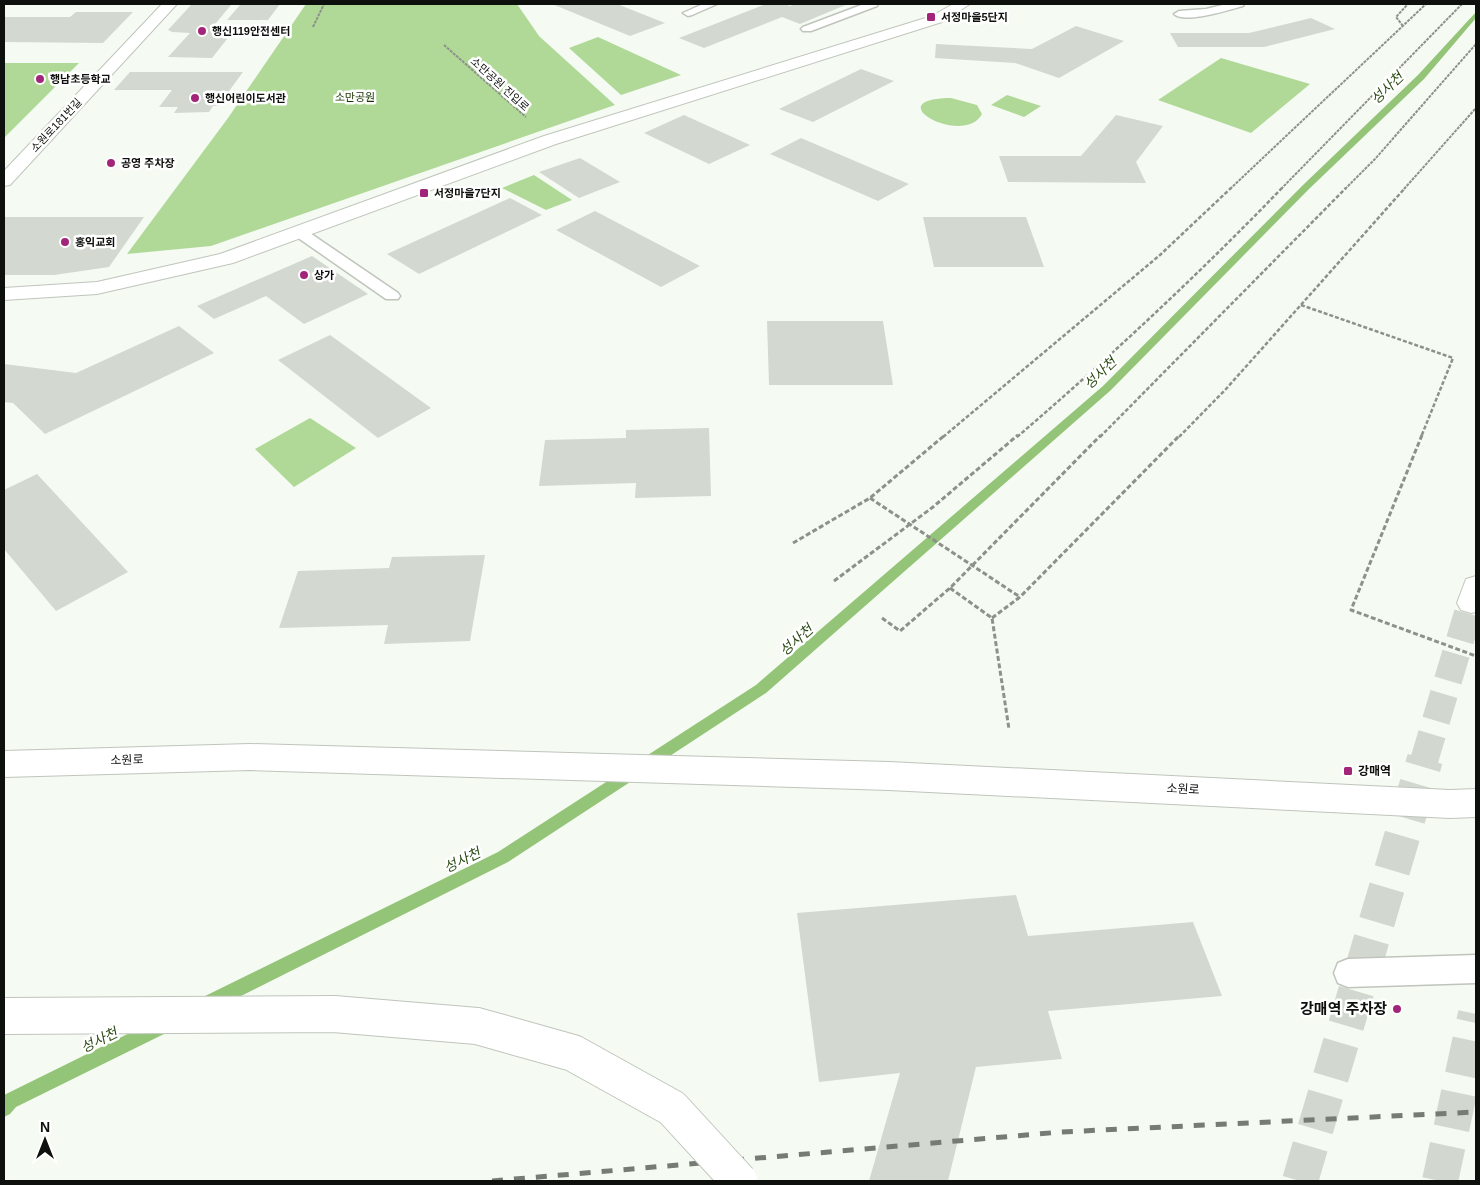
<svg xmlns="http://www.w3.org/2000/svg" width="1480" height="1185" viewBox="0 0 1480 1185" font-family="Arial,'Noto Sans KR',sans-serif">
	<rect width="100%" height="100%" fill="#f5fbf2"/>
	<!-- green -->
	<path fill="#b0d998" d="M306,4H517L539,36L615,105L211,246L127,254L228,118Z
		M598,37L681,75L621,95L569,48Z
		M1221,58L1310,84L1251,133L1158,100Z
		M4,63H79L4,138Z
		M1007,95L1041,106L1024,117L991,105Z
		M951,98L977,105L982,114C964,148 875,99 951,98Z
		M534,175L572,200L546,210L502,188Z
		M310,418L356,448L294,487L255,449Z"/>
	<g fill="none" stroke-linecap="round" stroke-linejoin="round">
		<!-- stream -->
		<path fill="#94c477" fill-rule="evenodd" d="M1476,12V18L1424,79L1309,189L1111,390L766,693L508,862L211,1011L205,1013L199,1011L197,1005L199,999L498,852L756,685L1103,386L1303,185L1418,75Z
			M162,1017L168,1020L171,1026L168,1032L16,1107L10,1114L4,1117V1095Z"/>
	</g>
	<!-- building -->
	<path fill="#d3d9d0" d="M280,4L268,20H227L240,5Z
		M552,4H617L665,23L630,36Z
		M766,4H784L790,6L795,4H848L800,24L782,17L704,48L679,38Z
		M191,5H231L211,29H235L212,58L168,57L190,33L172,32L168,30Z
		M76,12H133L103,43L4,42V17H70Z
		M1311,18L1335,29L1264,47H1178L1170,33H1249Z
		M1076,26L1124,41L1059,78L1015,63L935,58L936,44L1032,49Z
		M861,69L894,81L813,122L779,109Z
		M130,72H243L218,106H213L209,112L174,113L178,107H159L172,90H114Z
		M684,115L750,145L709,164L644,133Z
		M1116,115L1163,126L1136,162L1146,183L1008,182L999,156H1081Z
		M801,138L909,184L878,201L770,154Z
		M580,158L620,182L579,198L539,172Z
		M510,198L542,215L419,274L387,254Z
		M595,211L700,266L661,287L556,230Z
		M4,217H144L109,267L54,275H4Z
		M923,217H1026L1044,267H934Z
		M312,256L368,294L304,324L266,296L214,319L197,306Z
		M767,321H883L893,385H769Z
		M179,326L214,353L45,434L13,403L4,402V364L76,373Z
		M330,335L431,408L378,438L278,360Z
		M709,428L711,496L635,498L636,483L539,486L545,440L626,438V430Z
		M37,474L128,572L56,611L4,549V490Z
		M485,555L470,641L384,644L388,625L279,628L298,571L389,568L392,557Z
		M1016,895L1028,936L1193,922L1222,996L1048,1011L1062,1059L976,1067L948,1181H869L900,1073L819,1082L797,913Z"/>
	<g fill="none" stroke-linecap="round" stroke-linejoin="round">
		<!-- trunk-tunnel-far1 -->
		<path stroke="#d2d8d0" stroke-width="28" stroke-dasharray="28 14" stroke-linecap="butt" d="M1424,761L1471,603"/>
		<!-- trunk-tunnel -->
		<path stroke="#d2d8d0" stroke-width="36" stroke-dasharray="36 18" stroke-linecap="butt" d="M1300,1181L1425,759
			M1440,1181L1476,1014"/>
		<!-- service casing -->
		<g stroke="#bfc5bc" stroke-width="3">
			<path id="service" d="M703,4H717L692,15L688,16L683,13Z
				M864,4H878L877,6L811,31H803L801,29L803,27Z
				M1227,4H1244L1243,6C1229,10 1184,24 1174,14L1179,11L1206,9Z
				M299,228L304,229L398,293L400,296L398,299H386L294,235L292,232L294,229Z
				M1476,955V983L1348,987L1338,983L1334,973L1338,963L1348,959Z"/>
		</g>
		<!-- tertiary casing -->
		<g stroke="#bfc5bc" stroke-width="2">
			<path id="tertiary" d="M162,4H177L10,185L4,186V171Z
				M953,4H970L942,22L556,144L233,263L97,294L4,300V288L97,282L220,254L544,136L932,16Z"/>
		</g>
		<!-- secondary casing -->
		<g stroke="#bfc5bc" stroke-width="2">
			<path id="secondary" d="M250,744L889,762L1450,790L1476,789V817L1450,818L889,790L250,770L4,777V751Z"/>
		</g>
		<!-- trunk casing -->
		<g stroke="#bfc5bc" stroke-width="2">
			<path id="trunk" d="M1476,576V612L1471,613L1461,610L1457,603L1466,579Z"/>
		</g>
		<!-- path-far2 -->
		<path stroke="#8d918b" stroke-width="2" stroke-dasharray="3 1" stroke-linecap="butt" d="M1403,26L1396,17L1408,4
			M313,27L324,4
			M444,45L526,117
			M1230,189L1426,4
			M1281,189L1462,4
			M1345,189L1375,159L1476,44
			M1404,189L1476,108"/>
		<!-- path-far1 -->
		<path stroke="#8d918b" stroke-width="2.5" stroke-dasharray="4 2" stroke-linecap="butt" d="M1301,305L1453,358L1421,437
			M943,437L1160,255L1231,188
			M1017,437C1109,358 1198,275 1282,188
			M1100,437L1346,188
			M1179,437L1226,389L1405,188"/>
		<!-- path -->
		<path stroke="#8d918b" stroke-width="3" stroke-dasharray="5 2.5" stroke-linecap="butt" d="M1422,435L1351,610L1476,656
			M793,543L870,498L945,435
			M834,581L933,507L1018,435
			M950,588L992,618L1009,729
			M882,618L900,631L950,588L1101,435
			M992,618L1020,597L1180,435"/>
		<!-- service -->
		<use href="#service" fill="#fff" fill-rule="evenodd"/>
		<!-- tertiary -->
		<use href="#tertiary" fill="#fff" fill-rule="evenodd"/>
		<!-- secondary -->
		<use href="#secondary" fill="#fff" fill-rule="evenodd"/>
		<!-- trunk -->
		<use href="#trunk" fill="#fff" fill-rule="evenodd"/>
		<!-- rail -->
		<path stroke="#777b75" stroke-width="5" stroke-dasharray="11 11" stroke-linecap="butt" d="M492,1181L1061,1132L1476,1112"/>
		<!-- minor-bridge casing -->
		<g stroke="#bfc5bc" stroke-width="38" stroke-linecap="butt">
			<path id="minor-bridge" d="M4,1016L334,1014L477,1026L573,1053L672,1108L739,1181"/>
		</g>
		<!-- path-bridge -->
		<path stroke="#8d918b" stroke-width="3" stroke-dasharray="5 2.5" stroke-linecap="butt" d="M870,498L1020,597"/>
		<!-- minor-bridge -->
		<use href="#minor-bridge" stroke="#fff" stroke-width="36"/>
	</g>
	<!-- markers -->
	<g fill="#a22579" stroke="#fff" stroke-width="2">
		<rect x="926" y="12" width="10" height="10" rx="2.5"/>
		<circle cx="202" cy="31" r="5"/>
		<circle cx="40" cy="79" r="5"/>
		<circle cx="195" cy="98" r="5"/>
		<circle cx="111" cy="163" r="5"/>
		<rect x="419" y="188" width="10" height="10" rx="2.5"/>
		<circle cx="65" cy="242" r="5"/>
		<circle cx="304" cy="275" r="5"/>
		<rect x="1343" y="766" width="10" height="10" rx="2.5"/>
		<circle cx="1397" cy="1009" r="5"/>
	</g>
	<g text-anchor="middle" stroke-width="5" stroke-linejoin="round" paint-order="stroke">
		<!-- far-poi labels -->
		<g font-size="11" font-weight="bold" fill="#0e100d" stroke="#fff" text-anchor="start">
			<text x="941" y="21">서정마을5단지</text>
			<text x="212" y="35">행신119안전센터</text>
			<text x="50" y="83">행남초등학교</text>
			<text x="205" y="102">행신어린이도서관</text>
			<text x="121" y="167">공영 주차장</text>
			<text x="434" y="197">서정마을7단지</text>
			<text x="75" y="246">홍익교회</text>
			<text x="314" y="279">상가</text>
		</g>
		<!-- far-street labels -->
		<g font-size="11" fill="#0e100d" stroke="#fff">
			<text transform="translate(500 84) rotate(42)" y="4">소만공원 진입로</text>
			<text transform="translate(56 125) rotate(-47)" y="4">소원로181번길</text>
		</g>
		<!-- far-park labels -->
		<g font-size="11" fill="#183600" stroke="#fff">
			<text x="355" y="101">소만공원</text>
		</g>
		<!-- street labels -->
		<g font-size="12" fill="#0e100d" stroke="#fff">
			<text transform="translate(127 760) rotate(-2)" y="4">소원로</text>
			<text transform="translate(1183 789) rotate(3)" y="4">소원로</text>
		</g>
		<!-- poi labels -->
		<g font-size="12" font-weight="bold" fill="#0e100d" stroke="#fff" text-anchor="start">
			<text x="1358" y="775">강매역</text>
		</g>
		<!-- water labels -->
		<g font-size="14" font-style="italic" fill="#2e4c17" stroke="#fff">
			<text transform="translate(1387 88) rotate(-44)" y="5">성사천</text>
			<text transform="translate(1100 373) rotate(-44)" y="5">성사천</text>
			<text transform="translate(796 640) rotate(-41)" y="5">성사천</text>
			<text transform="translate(462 860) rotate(-26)" y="5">성사천</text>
			<text transform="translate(99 1040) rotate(-26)" y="5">성사천</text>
		</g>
		<!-- near-poi labels -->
		<g font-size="15" font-weight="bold" fill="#0e100d" stroke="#fff" text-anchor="end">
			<text x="1387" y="1014">강매역 주차장</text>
		</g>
	</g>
	<!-- border -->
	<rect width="1480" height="1185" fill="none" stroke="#0e100d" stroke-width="10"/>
	<!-- north arrow -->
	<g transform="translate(45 1140)" stroke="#ffffff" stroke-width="4" paint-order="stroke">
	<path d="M0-4L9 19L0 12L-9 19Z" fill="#0e100d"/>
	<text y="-8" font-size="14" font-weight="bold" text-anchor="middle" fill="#0e100d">N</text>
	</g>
</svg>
